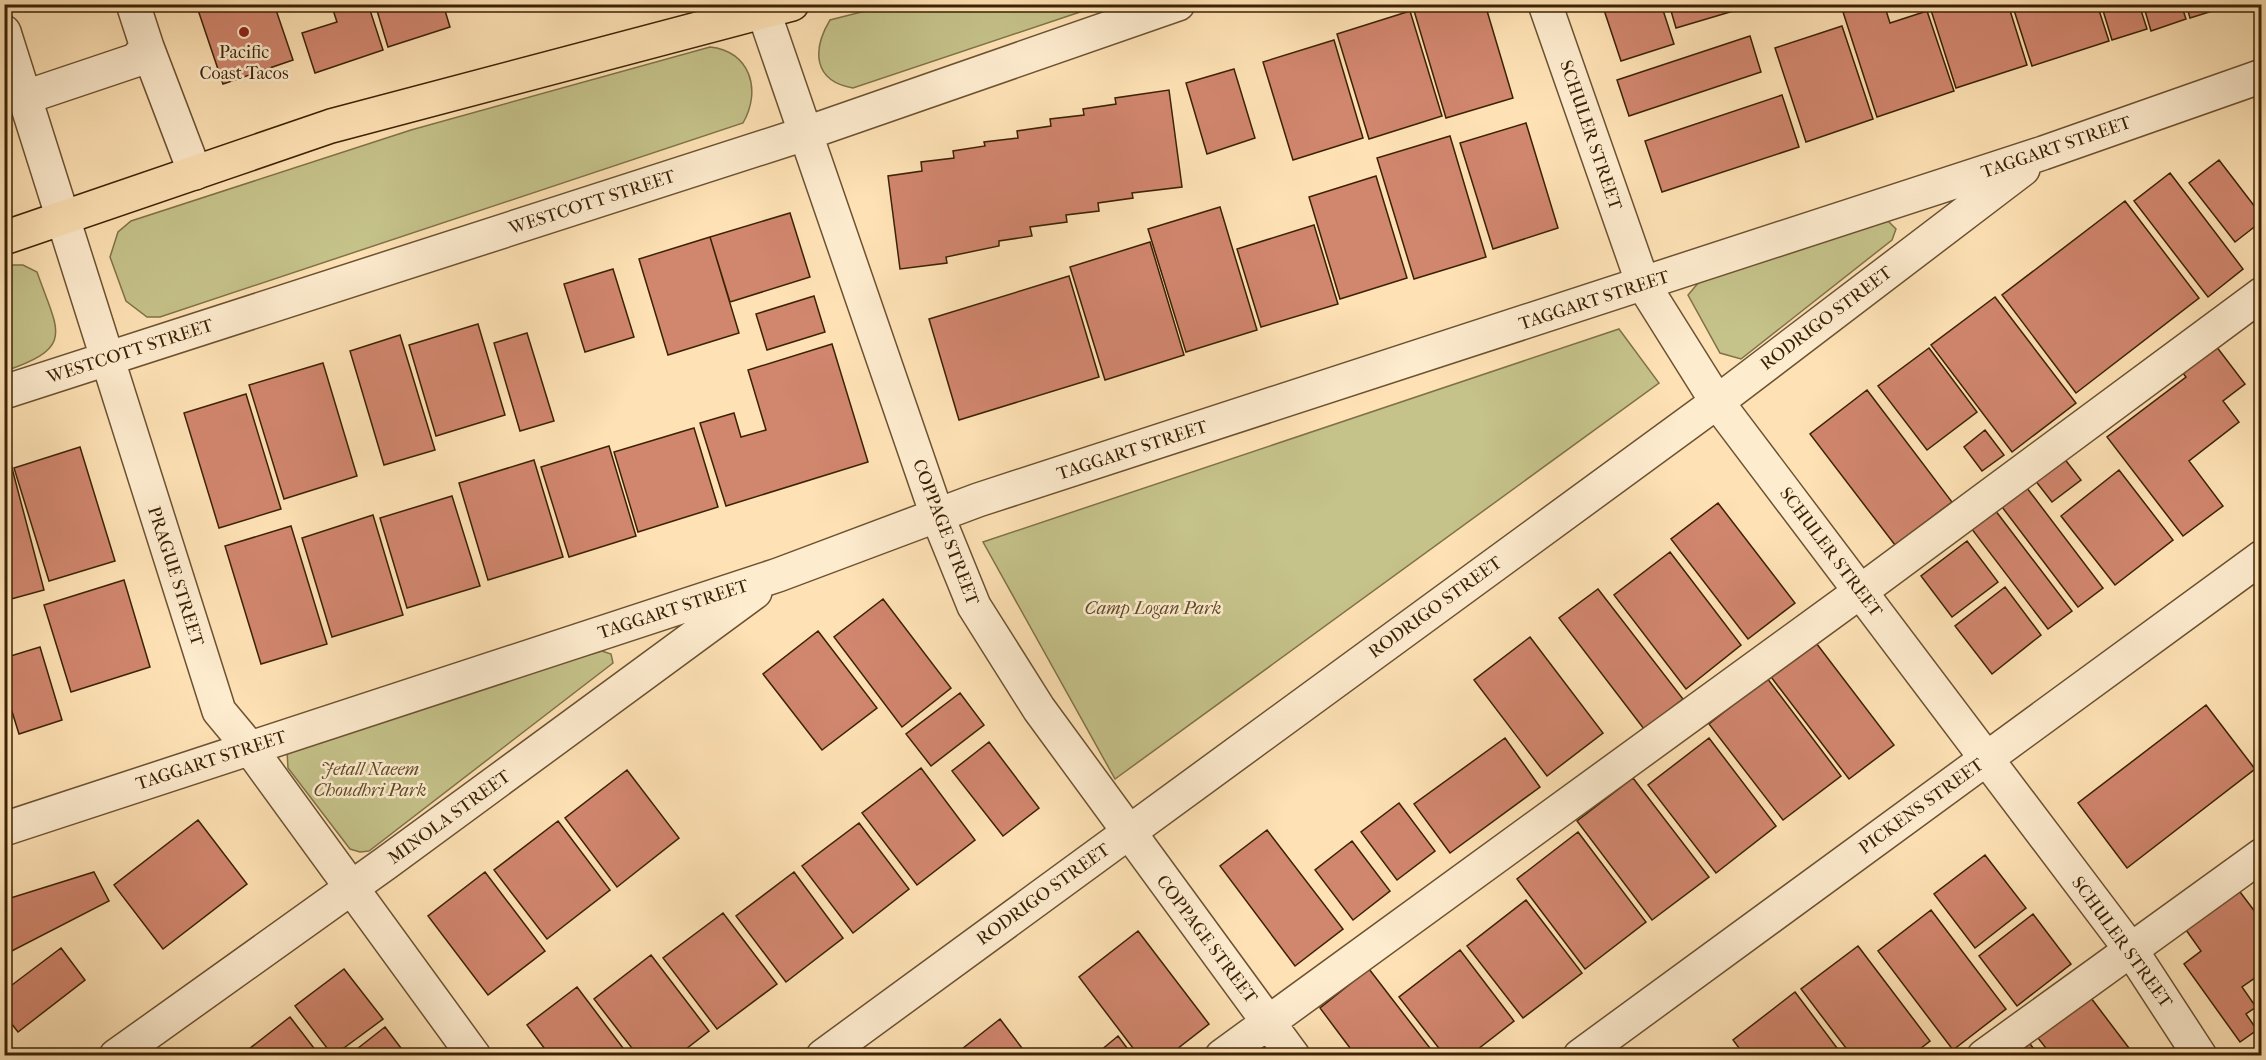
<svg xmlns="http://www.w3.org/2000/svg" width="2266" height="1060" viewBox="0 0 2266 1060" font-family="'IM FELL French Canon',serif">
	<rect width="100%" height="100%" fill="#fee2b5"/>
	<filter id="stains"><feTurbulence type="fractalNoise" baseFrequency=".00333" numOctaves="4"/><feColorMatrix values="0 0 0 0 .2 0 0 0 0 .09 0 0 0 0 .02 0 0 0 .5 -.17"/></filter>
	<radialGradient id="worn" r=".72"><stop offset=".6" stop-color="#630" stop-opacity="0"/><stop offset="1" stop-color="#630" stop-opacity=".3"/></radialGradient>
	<!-- green -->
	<path fill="#c5c28a" stroke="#807248" stroke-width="1.5" d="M889,5V4L1101,5L853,88C813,81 812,50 830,20Z
		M710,47C750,51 762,90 743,123L160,317H147L126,301L110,257L118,232L131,221L411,130Z
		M1888,221L1896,229L1892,240L1741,359L1720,353L1688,295L1699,282Z
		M4,265H23L37,272C58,332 76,347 5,371Z
		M1619,329L1659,383L1115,779L983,542Z
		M602,651L611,654L613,663L369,851L360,852L350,849L288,768L287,751L300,741Z"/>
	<!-- building -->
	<path fill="#d1866e" stroke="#3b2205" stroke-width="1.5" d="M196,4H274L293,60L223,84Z
		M331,4H368L383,50L315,73L302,33L337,22Z
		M375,4H443L450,27L388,47Z
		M1412,4H1485L1513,98L1446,118Z
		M1602,4H1661L1674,44L1621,61Z
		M1669,4H1746L1747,7L1676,28Z
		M1866,4H1884L1890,23L1927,11L1954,91L1877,117L1843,12Z
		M1929,4H2008L2027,65L1956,88Z
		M2012,4H2097L2109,41L2032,66Z
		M2101,4H2139L2147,29L2112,40Z
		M2143,4H2181L2186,19L2151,31Z
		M2186,4H2221L2222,8L2190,18Z
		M1410,11L1442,116L1369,139L1337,34Z
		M1842,26L1873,119L1806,142L1775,48Z
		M1750,36L1761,72L1629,116L1617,80Z
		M1334,40L1363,138L1293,160L1263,62Z
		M1234,69L1255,138L1207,154L1186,83Z
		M1169,90L1182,187L1132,193L1133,198L1098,203L1099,211L1066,215L1067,222L1030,227L1032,236L999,241V246L946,257L947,263L900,269L888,176L922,171L921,162L954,158L953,151L985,146L984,142L1018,138L1017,131L1051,126L1050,119L1084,115L1083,109L1116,104L1115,98Z
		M1782,95L1799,147L1662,192L1645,141Z
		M1526,123L1558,228L1493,249L1460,143Z
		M1450,136L1486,257L1414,279L1377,158Z
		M2219,160L2262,216V221L2235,242L2189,183Z
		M2170,173L2243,269L2208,297L2134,201Z
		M1376,176L1407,278L1340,299L1309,197Z
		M2125,201L2199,298L2076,393L2002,295Z
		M1220,207L1257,330L1186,352L1148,229Z
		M790,213L810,277L730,302L710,237Z
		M1314,225L1338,304L1261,327L1237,249Z
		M710,237L739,333L668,355L639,259Z
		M1150,242L1184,355L1105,380L1070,267Z
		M613,269L634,337L585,352L564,284Z
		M1069,276L1099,377L959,420L929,319Z
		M814,296L825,332L767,350L756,314Z
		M1995,297L2076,403L2012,452L1931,345Z
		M478,324L505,415L436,436L409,345Z
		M527,333L554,421L520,431L494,343Z
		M400,335L435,450L384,465L350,351Z
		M832,344L868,462L726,506L700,423L734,413L741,437L766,430L748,370Z
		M2216,346L2245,384L2223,401L2239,422L2189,461L2223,506L2183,536L2107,437L2186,377L2182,372Z
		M1929,348L1977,412L1927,450L1878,386Z
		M323,363L357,476L284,499L249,385Z
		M1867,390L1952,502L1895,545L1810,434Z
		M246,394L281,509L219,528L184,413Z
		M694,428L718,507L638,532L614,452Z
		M1985,430L2004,455L1982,471L1964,447Z
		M609,446L636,536L569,557L541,467Z
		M80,447L115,561L49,581L14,468Z
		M7,449L44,590L4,601V450Z
		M2060,453L2081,480L2052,502L2031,475Z
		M534,460L563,557L488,580L459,483Z
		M2119,470L2173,540L2115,585L2061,516Z
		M2024,484L2103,588L2078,607L1999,503Z
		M452,496L480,586L407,608L380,518Z
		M1718,503L1795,603L1748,639L1671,539Z
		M1995,510L2072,611L2048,629L1971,528Z
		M373,515L403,615L332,637L302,538Z
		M291,526L327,644L261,664L225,546Z
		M1967,541L1998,582L1952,617L1921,576Z
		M1670,552L1741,645L1686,689L1614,595Z
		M124,580L150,667L71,692L44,605Z
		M2005,587L2041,635L1992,674L1955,626Z
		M1598,589L1683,699L1644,729L1559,618Z
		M883,599L951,688L902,727L834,637Z
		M818,631L877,708L822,750L763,674Z
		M1810,635L1894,745L1849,779L1765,669Z
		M1530,637L1603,733L1547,776L1474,680Z
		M40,647L62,720L19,734L4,686V658Z
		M1767,678L1841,776L1783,820L1709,724Z
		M960,693L984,725L931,766L906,734Z
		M2206,705L2255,769L2127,868L2078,803Z
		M1505,738L1540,787L1450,853L1414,804Z
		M1709,738L1776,826L1716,873L1648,785Z
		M989,742L1039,808L1003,836L952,771Z
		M921,768L975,840L917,885L862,813Z
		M627,770L679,838L617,887L565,818Z
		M1633,778L1709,877L1652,920L1577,821Z
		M1399,803L1435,851L1397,880L1361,832Z
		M198,820L247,884L163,949L114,885Z
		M558,821L610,890L547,939L494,870Z
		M859,823L909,889L853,933L802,866Z
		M1267,830L1343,929L1295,966L1220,866Z
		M1578,832L1646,922L1585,969L1517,879Z
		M1352,841L1390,891L1353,920L1315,870Z
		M1985,855L2026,908L1975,948L1934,894Z
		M94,872L109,901L4,955V900Z
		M485,872L545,951L488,995L428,916Z
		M794,872L843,938L786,982L736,916Z
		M2234,884L2262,921V941L2255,945L2262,954V973L2242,987L2256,1007L2246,1014L2257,1030L2240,1042L2184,964L2201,951L2181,923Z
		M1526,900L1582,973L1523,1018L1467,946Z
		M1931,910L2006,1009L1953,1050L1878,951Z
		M723,913L777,984L717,1029L663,958Z
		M2033,914L2071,964L2017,1006L1979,956Z
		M1138,931L1209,1024L1168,1056H1139L1079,977Z
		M1858,946L1930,1041L1911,1056H1852L1801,989Z
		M61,948L85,980L18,1032L4,1014V991Z
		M1460,950L1514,1021L1469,1056H1445L1399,997Z
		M651,955L709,1031L677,1056H638L594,999Z
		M344,969L383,1019L333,1056L295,1006Z
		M1369,969L1436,1056H1356L1320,1008Z
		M577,987L629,1056H550L527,1025Z
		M1795,992L1843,1056H1745L1733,1040Z
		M2091,998L2135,1056H2052L2038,1038Z
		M290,1017L320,1056H240Z
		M1000,1019L1028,1056H953Z
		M385,1027L407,1056H348Z
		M1118,1036L1133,1056H1094Z
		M2028,1041L2039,1056H2009Z"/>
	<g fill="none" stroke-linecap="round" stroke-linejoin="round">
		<!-- minor casing -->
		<g stroke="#6c5231" stroke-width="36">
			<path id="minor" d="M761,4L937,515L974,606L1039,709L1293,1056
				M1545,4L1643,284L1717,402L2131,950L2200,1056
				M4,32L219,711L249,747L474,1056
				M147,47L195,173
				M26,97L136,60L147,47L133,4
				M4,392L804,134L1178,4
				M4,829L778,575L978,500L2043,153L2262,76
				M116,1056L386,863L755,592
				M823,1056L1717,402L2023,169
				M1222,1056L1861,591L2262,294
				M1580,1056L2262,557
				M1984,1056L2262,855"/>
		</g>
		<!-- major casing -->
		<g stroke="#3b2205" stroke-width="36">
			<path id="major" d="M4,238L331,126L792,4"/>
		</g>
		<!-- minor -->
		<use href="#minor" stroke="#feeccf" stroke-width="33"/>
		<!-- major -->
		<use href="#major" stroke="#fee2b5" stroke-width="33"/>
	</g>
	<!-- markers -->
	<circle fill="#8f2418" stroke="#feeccf" stroke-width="2" cx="244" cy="32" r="6"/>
	<g text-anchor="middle" stroke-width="5" stroke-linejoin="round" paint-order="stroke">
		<!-- poi labels -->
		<g font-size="18" fill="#3b2205" stroke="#feeccf">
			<text x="244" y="58">Pacific<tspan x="244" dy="21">Coast Tacos</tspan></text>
		</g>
		<!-- street labels -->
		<g font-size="18" fill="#3b2205" stroke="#feeccf">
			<text transform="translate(1591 135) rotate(71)" y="6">SCHULER STREET</text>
			<text transform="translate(2056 147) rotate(-19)" y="6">TAGGART STREET</text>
			<text transform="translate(592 202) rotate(-18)" y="6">WESTCOTT STREET</text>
			<text transform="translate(1594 300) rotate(-18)" y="6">TAGGART STREET</text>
			<text transform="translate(1826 318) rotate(-37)" y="6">RODRIGO STREET</text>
			<text transform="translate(130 351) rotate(-18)" y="6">WESTCOTT STREET</text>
			<text transform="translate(1132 450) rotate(-18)" y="6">TAGGART STREET</text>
			<text transform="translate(946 532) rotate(69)" y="6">COPPAGE STREET</text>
			<text transform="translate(1831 552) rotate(53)" y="6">SCHULER STREET</text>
			<text transform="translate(176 576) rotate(72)" y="6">PRAGUE STREET</text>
			<text transform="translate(1435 607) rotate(-36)" y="6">RODRIGO STREET</text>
			<text transform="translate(673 609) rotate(-18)" y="6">TAGGART STREET</text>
			<text transform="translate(211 760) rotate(-18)" y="6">TAGGART STREET</text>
			<text transform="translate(1921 806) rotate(-36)" y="6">PICKENS STREET</text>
			<text transform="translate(449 817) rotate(-36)" y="6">MINOLA STREET</text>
			<text transform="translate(1043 894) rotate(-36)" y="6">RODRIGO STREET</text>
			<text transform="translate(1207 939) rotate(53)" y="6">COPPAGE STREET</text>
			<text transform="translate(2122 942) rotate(54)" y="6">SCHULER STREET</text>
		</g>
		<!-- park labels -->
		<g font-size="18" font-style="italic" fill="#5e4a26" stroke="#feeccf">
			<text x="1153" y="614">Camp Logan Park</text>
			<text x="370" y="775">Jetall Naeem<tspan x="370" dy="21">Choudhri Park</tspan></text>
		</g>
	</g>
	<!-- margin -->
	<rect width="2266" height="1060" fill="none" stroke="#fee2b5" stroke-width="24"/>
	<rect x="6" y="6" width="2254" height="1048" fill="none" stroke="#3b2205" stroke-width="3"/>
	<rect x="12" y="12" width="2242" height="1036" fill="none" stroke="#3b2205" stroke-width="1.5"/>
	<rect width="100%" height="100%" filter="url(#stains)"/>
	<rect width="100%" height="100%" fill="url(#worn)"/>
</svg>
